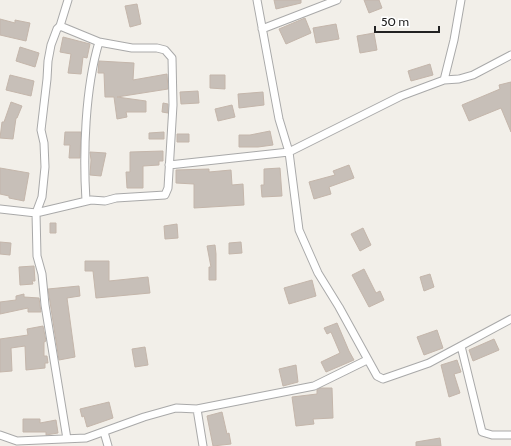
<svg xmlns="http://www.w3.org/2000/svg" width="511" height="446" viewBox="0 0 511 446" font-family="Cabin,sans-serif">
	<rect width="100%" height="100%" fill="#f2efe9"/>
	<!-- building -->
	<path fill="#c7bfb8" stroke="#c4b6ab" d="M274,0H301V3L276,9Z
		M364,0H379L382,8L369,13Z
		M137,4L141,24L130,27L125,6Z
		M305,18L311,33L286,44L279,29Z
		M0,19L15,23V20L30,23L26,41L0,35Z
		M336,24L339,39L316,43L313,28Z
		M374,33L377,50L360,53L357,36Z
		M63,37L90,44L87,58L83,57L81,74L68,73L71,54L60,52Z
		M20,47L39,53L35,67L16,61Z
		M99,61L134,63L133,80L167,74L168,89L117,97L146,101V112H126L127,117L117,119L114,97H105L104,73H98Z
		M430,64L433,75L411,81L408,71Z
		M10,75L34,81L31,96L6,90Z
		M210,75H225V89L210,88Z
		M511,82V132L501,108L469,121L462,105L500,89L499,85Z
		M198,91L199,103L181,104L180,92Z
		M263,92L264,105L239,108L238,94Z
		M11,102L22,106L17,118H16L13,139L0,138L2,122H4Z
		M163,103L168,104V113L162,112Z
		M232,105L235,117L218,121L215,109Z
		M270,131L273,145L258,147H239V135H250Z
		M65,132H81L80,158H69L70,145H64Z
		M164,132V139H149V133Z
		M177,134H189V142H177Z
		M163,151V161H159V165L143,166V188H127L126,172H130V152Z
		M90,152L106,153L101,176L90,175L91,160Z
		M349,165L354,178L329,187L331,194L314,199L309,182L335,175L333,171Z
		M0,168L29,173L24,201L9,198V196L0,194Z
		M280,168L282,196L262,197L261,185H264V169Z
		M209,169V172L231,170L232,185L243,184L244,205L194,208V184L176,183V170Z
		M50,223H56V233H50Z
		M177,224L178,238L165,239L164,226Z
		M363,228L371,245L360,251L351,234Z
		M0,242L11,243L10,255L0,254Z
		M241,242L242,253L229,254V243Z
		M215,245L216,254V280H209V267H211L207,246Z
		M85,261H109V281L148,277L150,293L96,298L93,271H85Z
		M34,266L35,281H32L33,284L20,285L19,267Z
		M364,269L376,293L380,291L384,300L369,307L352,275Z
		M430,274L434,287L424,291L420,277Z
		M312,280L316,296L289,304L284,288Z
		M79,286L80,296L67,298L75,357L59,360L48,289Z
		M24,294V297L39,298L41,312H28V308L0,314V302L16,300V296Z
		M337,323L349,351L354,360L326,372L321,362L340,353L331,332L327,334L324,328Z
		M43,326L46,341L44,342V356H47L48,363H45V368L26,370L25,346L11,348L12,371L0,372V339L28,335L27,329Z
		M437,330L443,348L424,355L417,337Z
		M494,339L499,350L473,361L469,350Z
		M145,347L148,365L135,367L132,349Z
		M457,360L461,372L454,374L460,393L449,397L441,365Z
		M296,365L298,382L283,386L279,369Z
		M320,388H332L333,418L313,419L314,424L296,426L292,397L317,394V390Z
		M109,402L113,418L87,427L84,416L82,417L80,409Z
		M222,412L227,434L229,433L231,444L213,446L207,416Z
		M23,419H40V423L56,420L58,433L46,435V432H23Z
		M440,438L441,446H416V442Z"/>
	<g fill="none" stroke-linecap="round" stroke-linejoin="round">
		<!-- minor casing -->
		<g stroke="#a9a9a9" stroke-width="9">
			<path id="minor" d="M257,0L279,119L289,152L299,230L318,273L339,307L377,376L383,379L429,363L511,319
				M262,29L337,0
				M444,80L454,40L461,0
				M169,165L289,152L401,96L444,80L459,79L473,75L511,55
				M86,201C83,153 85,89 99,42
				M0,209L36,213L91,200L105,201L116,198L165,195L168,188L173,105L172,58L165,50L157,48H132L99,42L60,26
				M461,346L482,432L492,435H511
				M197,409L203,446
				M104,432L108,446
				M0,435L17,441L86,438L144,417L176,408L197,409L314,386L367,360
				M67,439L45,305L42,274L37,256L36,213L42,197L45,167L44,143L41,130L47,79L48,61L51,45L57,29L60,26L68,0"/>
		</g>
		<!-- minor -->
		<use href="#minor" stroke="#fff" stroke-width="7"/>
	</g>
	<!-- scale -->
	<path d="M375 26v6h64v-6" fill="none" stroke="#222222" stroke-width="2"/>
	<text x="381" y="26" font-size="12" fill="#222222" stroke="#ffffff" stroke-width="3" paint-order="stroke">50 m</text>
</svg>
